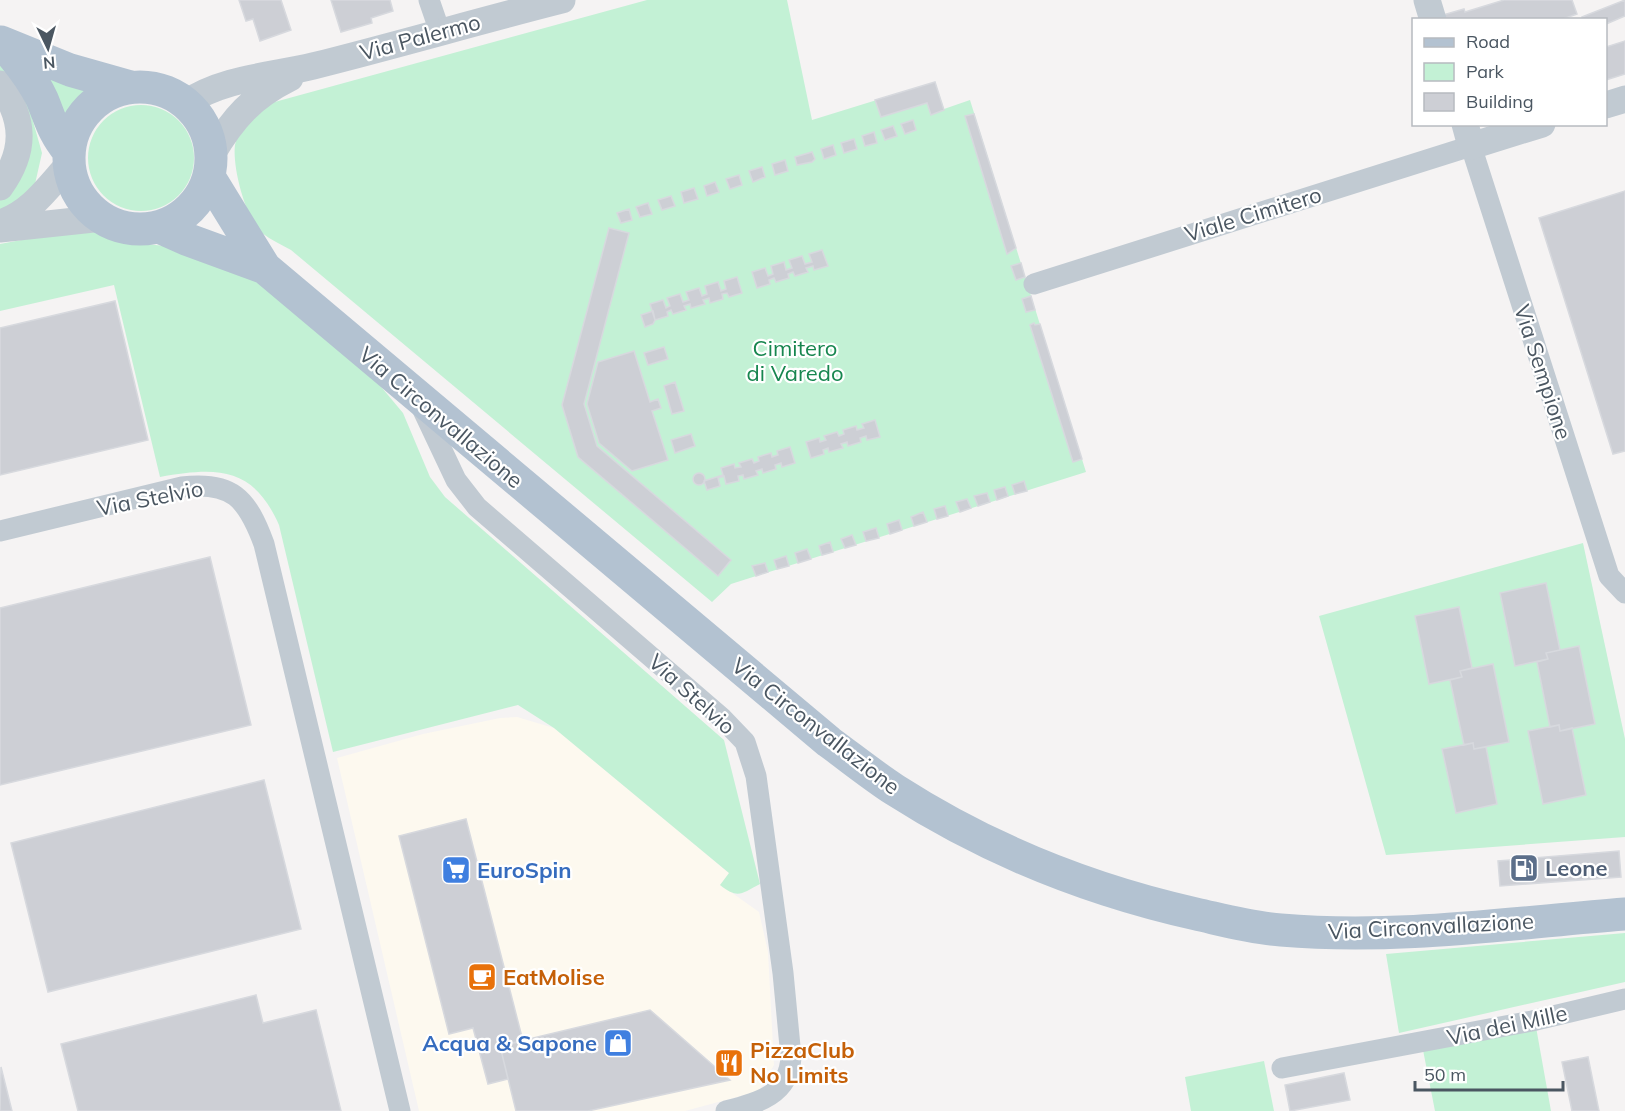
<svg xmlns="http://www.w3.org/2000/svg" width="1625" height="1111" viewBox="0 0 1625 1111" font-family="Mulish,sans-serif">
	<rect width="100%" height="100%" fill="#f5f3f3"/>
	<!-- commercial -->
	<path fill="#fdf9ef" d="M517,717L554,728L730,874L721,885L759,912L768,952L774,1065L759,1091L685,1111H419L337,758L423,734L500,718Z"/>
	<!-- green -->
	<path fill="#c3f1d5" d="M647,0H787L812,120L935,82L944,109L970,100L1086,472L731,584L712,602L291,250C282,245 271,240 262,233C246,220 232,167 235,145C238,129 260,113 271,103Z
		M0,59L25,93L42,153L35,184L0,217V197L19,171L0,73Z
		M43,70L91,87L76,101L65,117Z
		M88 158a53 53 0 1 1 106 0a53 53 0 1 1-106 0Z
		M96,232L119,241L183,248L257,276L357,358L403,413L430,477L445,497L724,740L760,884C741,894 738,899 720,885L729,873L554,728L518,705L333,752L279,525C253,466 217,467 160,477L114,285L0,311V244L48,235Z
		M1583,543L1625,739V837L1386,855L1319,616Z
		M1625,933V982L1399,1033L1386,954Z
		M1536,1027L1551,1111H1435L1423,1050Z
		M1264,1061L1274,1111H1191L1185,1077Z"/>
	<!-- building -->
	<path fill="#cdcfd5" stroke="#d7d9de" stroke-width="1.5" d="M239,0H281L291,30L260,41L253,19L246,21Z
		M331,0H390L393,11L371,18L372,23L341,32Z
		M1504,0H1572L1577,14L1560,20H1444L1443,15L1464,9L1465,12Z
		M1625,0V16L1606,24V20H1583L1582,17Z
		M1625,41V74L1606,80V47Z
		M935,82L944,110L931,115L927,103L881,117L875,100Z
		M974,114L1016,248L1007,254L965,116Z
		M913,120L916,130L905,134L901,124Z
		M893,126L897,136L885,140L881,130Z
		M874,132L877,143L865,146L862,136Z
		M854,139L857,149L844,153L841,143Z
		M833,145L836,155L824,159L821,149Z
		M812,152L815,159L812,162L797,165L795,157Z
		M785,160L788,171L775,175L772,164Z
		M762,167L765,177L753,182L749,171Z
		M739,175L742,185L730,189L726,179Z
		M715,182L719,192L707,196L704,186Z
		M694,188L698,199L684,203L681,192Z
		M1625,191V451L1613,454L1539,218Z
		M671,196L675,206L662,210L658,200Z
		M648,203L652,214L640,217L636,207Z
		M629,209L632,220L621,223L617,213Z
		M609,228L629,233L584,404L597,446L731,560L718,576L578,457L562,405Z
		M822,250L828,266L814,270L813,266L806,268L808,272L795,276L793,272L788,274L789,278L776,282L774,278L769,280L770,284L757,288L752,272L765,268L768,276L773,274L771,266L784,262L786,270L792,268L789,260L802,256L805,264L812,262L809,254Z
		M1021,263L1025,277L1016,280L1011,266Z
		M737,277L742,293L729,297L727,293L722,294L723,299L710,303L709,298L703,300L705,304L691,308L690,304L684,306L686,310L673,314L671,310L667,312L668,316L655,320L650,304L663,300L666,308L670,306L667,298L680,294L683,302L689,300L686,292L699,288L702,296L707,294L705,286L718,282L721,291L726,289L724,281Z
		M1031,296L1035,310L1026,312L1022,299Z
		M115,301L148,440L0,475V328Z
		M653,311L655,320L653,324L645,327L641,315Z
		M1034,323L1035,325L1040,324L1082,459L1073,462L1030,325Z
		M664,347L668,359L648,365L644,353Z
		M634,351L650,402L658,399L661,408L652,411L668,460L632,471L599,443L587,404L598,362Z
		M675,382L684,411L672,414L664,386Z
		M875,420L880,437L867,440L866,436L860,438L861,442L848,446L847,442L841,444L843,448L829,452L828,448L823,450L824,454L811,458L806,442L819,438L820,442L826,440L824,436L837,432L839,436L844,434L843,430L856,426L857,430L864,428L862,424Z
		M691,434L695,446L675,453L671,440Z
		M790,447L795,463L782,467L781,463L775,465L776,469L763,473L762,469L756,471L758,475L744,479L743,475L738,476L739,481L726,484L724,476L718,478L720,486L707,490L704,481L723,475L721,468L734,464L735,468L741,467L739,463L752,459L754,463L759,461L758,457L771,453L772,457L778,455L777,451Z
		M693 479a6 6 0 1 1 12 0a6 6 0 1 1-12 0Z
		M1024,481L1027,491L1015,494L1012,485Z
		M1005,487L1008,496L997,500L994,490Z
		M987,493L990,502L978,506L974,496Z
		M967,499L971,508L960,512L956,502Z
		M945,506L948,516L937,519L934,509Z
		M923,512L927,522L914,526L911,517Z
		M899,520L902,530L890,534L887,524Z
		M876,528L879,538L866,541L863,532Z
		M852,535L856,545L845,548L841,539Z
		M830,542L833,552L822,555L819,546Z
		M807,549L811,559L798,563L795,553Z
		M786,556L789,566L777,569L774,560Z
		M210,557L251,725L0,785V608Z
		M765,563L768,572L756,576L752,566Z
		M1546,583L1560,650L1546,653L1548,659L1515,666L1500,593Z
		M1459,607L1472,668L1460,671L1462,677L1429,684L1415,616Z
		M1579,646L1595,724L1560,731L1559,725L1550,727L1537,662L1548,659L1546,653Z
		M1493,664L1509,742L1474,749L1473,743L1464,745L1450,680L1462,677L1460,671Z
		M1559,725L1560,731L1572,728L1586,795L1543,804L1528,731Z
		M1473,743L1474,749L1486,747L1497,804L1456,813L1442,749Z
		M264,780L301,929L48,992L11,843Z
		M466,819L523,1041L500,1046L508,1079L488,1084L473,1028L449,1034L399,836Z
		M1619,851L1621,877L1500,886L1498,861Z
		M256,995L263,1023L316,1010L341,1111H78L61,1044Z
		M650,1010L730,1080L588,1111H516L500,1046Z
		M1588,1057L1599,1111H1572L1562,1062Z
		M1,1067L12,1111H0Z
		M1344,1073L1350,1100L1290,1111L1285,1085Z"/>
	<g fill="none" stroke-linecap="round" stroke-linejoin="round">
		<!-- minor -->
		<path stroke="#c1cad2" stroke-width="21" d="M429,0L440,32
			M1034,284L1471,146L1609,576L1625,593
			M421,406L456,480L477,507L722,718L745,742L756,776L783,973L791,1057C789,1095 758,1103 726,1111
			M0,531L182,487C232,481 247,498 264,544L400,1111
			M1282,1068L1532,1021L1625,999"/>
		<!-- tertiary -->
		<path stroke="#c1cad2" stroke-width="27" d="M1427,0L1433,20
			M0,84C25,120 26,151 0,187
			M186,103C223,78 271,76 313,66C397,45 479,21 562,0
			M1606,105L1625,99
			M1465,124L1471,146L1542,124
			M212,154C233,118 252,97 290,78
			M0,223C31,213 48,187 69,164
			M0,229L103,218"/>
		<!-- primary -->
		<path stroke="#b3c2d1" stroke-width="33" d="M1,42L70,70L130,87
			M4,45C19,62 32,78 42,99C51,121 53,132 69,152
			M69 158a71 71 0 1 1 142 0a71 71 0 1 1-142 0Z
			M209,177L265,268L829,742C851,758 872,775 895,790C987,849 1089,890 1196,914C1223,920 1252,928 1281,930C1395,940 1511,923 1625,914
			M159,227L186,239L265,268"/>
	</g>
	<!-- icons -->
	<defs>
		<g id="fuel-square" transform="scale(1.5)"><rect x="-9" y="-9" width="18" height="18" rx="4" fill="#5c6f8a" stroke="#fff"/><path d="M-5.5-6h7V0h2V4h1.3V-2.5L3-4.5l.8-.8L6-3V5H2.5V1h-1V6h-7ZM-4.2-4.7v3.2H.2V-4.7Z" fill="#fff"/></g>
		<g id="supermarket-square" transform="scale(1.5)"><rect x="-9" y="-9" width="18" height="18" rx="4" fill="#3f7fe0" stroke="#fff"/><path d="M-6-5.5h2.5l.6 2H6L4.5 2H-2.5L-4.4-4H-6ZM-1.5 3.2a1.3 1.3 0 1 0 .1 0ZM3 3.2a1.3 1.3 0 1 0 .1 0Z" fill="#fff"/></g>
		<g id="cafe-square" transform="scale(1.5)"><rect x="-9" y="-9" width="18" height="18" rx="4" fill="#e8710a" stroke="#fff"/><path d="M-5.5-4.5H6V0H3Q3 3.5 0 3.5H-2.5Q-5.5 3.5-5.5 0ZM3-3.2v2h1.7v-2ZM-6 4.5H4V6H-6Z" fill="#fff"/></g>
		<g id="shop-square" transform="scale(1.5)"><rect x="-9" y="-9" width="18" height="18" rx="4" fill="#3f7fe0" stroke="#fff"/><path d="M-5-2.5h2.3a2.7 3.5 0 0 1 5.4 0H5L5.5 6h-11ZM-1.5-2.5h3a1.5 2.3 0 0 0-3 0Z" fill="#fff"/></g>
		<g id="restaurant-square" transform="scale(1.5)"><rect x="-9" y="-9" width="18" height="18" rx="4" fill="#e8710a" stroke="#fff"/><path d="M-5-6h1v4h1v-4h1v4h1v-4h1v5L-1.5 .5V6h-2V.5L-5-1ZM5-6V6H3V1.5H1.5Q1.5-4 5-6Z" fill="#fff"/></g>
	</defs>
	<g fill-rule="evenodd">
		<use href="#fuel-square" x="1524" y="868"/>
		<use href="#supermarket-square" x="456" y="870"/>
		<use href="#cafe-square" x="482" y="977"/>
		<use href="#shop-square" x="618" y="1043"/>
		<use href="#restaurant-square" x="729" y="1063"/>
	</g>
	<g text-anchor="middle" stroke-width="4.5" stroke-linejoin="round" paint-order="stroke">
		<!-- street labels -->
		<g font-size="22" fill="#4a5661" stroke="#fff">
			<text transform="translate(420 37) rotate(-15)" y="8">Via Palermo</text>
			<text transform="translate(1253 214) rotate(-17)" y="8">Viale Cimitero</text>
			<text transform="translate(1543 372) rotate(72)" y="8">Via Sempione</text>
			<text transform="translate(441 417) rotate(40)" y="8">Via Circonvallazione</text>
			<text transform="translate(150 498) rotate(-11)" y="8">Via Stelvio</text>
			<text transform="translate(692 694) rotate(42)" y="8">Via Stelvio</text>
			<text transform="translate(816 726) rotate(38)" y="8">Via Circonvallazione</text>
			<text transform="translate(1431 926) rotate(-3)" y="8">Via Circonvallazione</text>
			<text transform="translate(1507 1025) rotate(-12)" y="8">Via dei Mille</text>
		</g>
		<!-- park labels -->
		<g font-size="22" fill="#17864f" stroke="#fff">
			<text x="795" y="356">Cimitero<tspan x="795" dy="25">di Varedo</tspan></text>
		</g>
		<!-- service labels -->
		<g font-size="22" font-weight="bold" fill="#4e5e75" stroke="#fff" text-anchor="start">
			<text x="1545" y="876">Leone</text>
		</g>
		<!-- shop labels -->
		<g font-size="22" font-weight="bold" fill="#366cbe" stroke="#fff" text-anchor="start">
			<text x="477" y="878">EuroSpin</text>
			<text x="597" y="1051" text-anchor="end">Acqua &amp; Sapone</text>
		</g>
		<!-- food labels -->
		<g font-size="22" font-weight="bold" fill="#c56008" stroke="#fff" text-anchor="start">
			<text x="503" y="985">EatMolise</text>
			<text x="750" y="1058">PizzaClub<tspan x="750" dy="25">No Limits</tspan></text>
		</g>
	</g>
	<!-- legend -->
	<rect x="1412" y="18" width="195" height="108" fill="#ffffff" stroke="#b7bbc0" stroke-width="1.5"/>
	<rect x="1424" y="38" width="30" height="9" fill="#b3c2d1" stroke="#b7bbc0" stroke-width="1.5"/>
	<text x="1466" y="48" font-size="18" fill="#4a5661">Road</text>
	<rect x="1424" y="63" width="30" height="18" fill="#c3f1d5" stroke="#b7bbc0" stroke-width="1.5"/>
	<text x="1466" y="78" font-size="18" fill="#4a5661">Park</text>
	<rect x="1424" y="93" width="30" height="18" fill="#cdcfd5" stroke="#b7bbc0" stroke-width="1.5"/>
	<text x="1466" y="108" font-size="18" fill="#4a5661">Building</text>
	<!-- north arrow -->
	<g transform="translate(48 48) rotate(175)" stroke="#ffffff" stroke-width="4.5" paint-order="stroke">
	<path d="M0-4.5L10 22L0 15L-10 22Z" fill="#4a5661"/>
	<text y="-9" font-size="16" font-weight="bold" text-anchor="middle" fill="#4a5661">N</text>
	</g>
	<!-- scale -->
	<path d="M1415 1081v9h148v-9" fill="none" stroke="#4a5661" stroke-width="3"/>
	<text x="1424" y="1081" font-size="18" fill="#4a5661" stroke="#ffffff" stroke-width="4.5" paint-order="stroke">50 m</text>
</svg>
